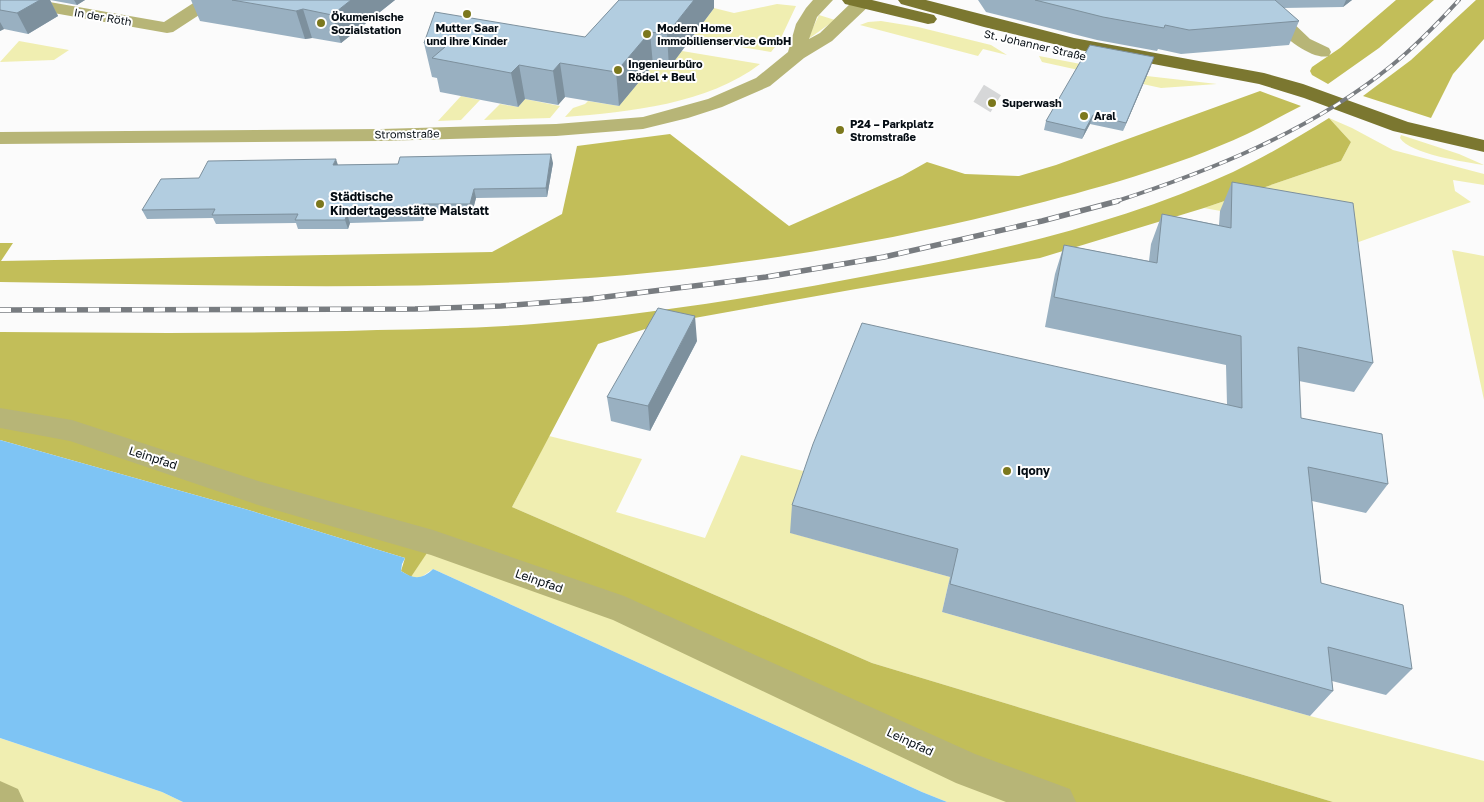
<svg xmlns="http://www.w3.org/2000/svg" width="1484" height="802" viewBox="0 0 1484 802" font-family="'Golos Text',sans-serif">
	<rect width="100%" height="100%" fill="#fbfbfb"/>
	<!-- green -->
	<path fill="#f0eeb1" d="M777,4L796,6L779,42L771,52L691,39L714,8L734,13Z
		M819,15L835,20L807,40Z
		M881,21L918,27L991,45L1007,55L983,49L978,56L860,25L868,22Z
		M19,41L69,50L54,60L0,62Z
		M682,51L760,64C708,104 629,112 565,117L573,108L585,104L588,101L619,106L648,64Z
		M1039,56L1138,75L1217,84L1161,88L1042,62Z
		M461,96L480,100L461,120L438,121Z
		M525,99L560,106L550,118L484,120L500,104L518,107Z
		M1329,118L1352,128L1393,150L1484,174V185L1453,180L1455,191L1471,202L1339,249L1337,232L1204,208L1341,161L1351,142Z
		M1401,135L1459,154L1484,165C1465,162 1410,154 1400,138Z
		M1452,250L1484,256V400Z
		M549,436L642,459L616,512L705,538L741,455L811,473L791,533L950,577L942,612L1310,716L1484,761V802H1333L872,663L512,507Z
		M433,543L1057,802H947L922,792L433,569L420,578L411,577Z
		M0,738L162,792L183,802H0Z"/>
	<!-- forest -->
	<path fill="#c2be59" d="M1396,0H1434L1379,48L1328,84L1312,75L1310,71L1312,67L1340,48Z
		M1476,0H1484V39L1453,74L1431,118L1363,96L1411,60Z
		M1260,91L1301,106C1283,115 1266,125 1247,134C1169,170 1084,192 1000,213C850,250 695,273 540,281C360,291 180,284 0,282V243H13L1,261L492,252L562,214L577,146L670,134L789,226L902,176L927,162L965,174L1019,176L1056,165Z
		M1329,118L1351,142L1341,161L1204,208L1040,258L856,289L661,324L598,344L512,507L872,663L1333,802H1057L433,544L411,577L401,571L405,558L245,509L0,440V332C126,333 251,334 377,330C429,329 482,328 534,324C645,315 756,297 866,276C991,253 1117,225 1233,172C1267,156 1298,137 1329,118Z"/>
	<!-- water -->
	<path fill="#7ec4f4" d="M0,440L245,509L405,558L402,564L401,571C413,579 422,580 433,569L922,792L947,802H183L162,792L0,738Z"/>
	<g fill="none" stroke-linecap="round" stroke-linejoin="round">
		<!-- minor-tunnel -->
		<path stroke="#d6d7d8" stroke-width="20" stroke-dasharray="20 10" stroke-linecap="butt" d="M982,107L993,89"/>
		<!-- minor -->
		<path fill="#b7b577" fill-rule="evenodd" d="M0,0H38L164,22L198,0H219L216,4L173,32L167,33L8,5L2,4Z
			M813,0H833L817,17L809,39L820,33L854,0H872V3L832,41L804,58L770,86L722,107L688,118L643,129L556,136L381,141L0,144V132L381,129L556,124L643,117L708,99L756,78L788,52L796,24L806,8Z
			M1250,0H1269L1310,39L1329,48L1331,52L1329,56C1306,62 1263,18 1250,0Z
			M0,408L72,420L258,481L433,530L624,596L975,754L1070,789L1076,802H1006L956,783L613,620L431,555L258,505L70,441L0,428Z
			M0,781L18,789L24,802H0Z"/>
		<!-- major -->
		<path fill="#7b7730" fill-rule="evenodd" d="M842,0H872L934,15L937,19L934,23L928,24L845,4Z
			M898,0H926L1074,38L1264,73L1303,84L1408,122L1484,140V152L1393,131L1304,98L1259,84L1074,49L984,27L901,4Z"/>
		<!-- rail-far1 casing -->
		<g stroke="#787c80" stroke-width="4">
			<path id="rail-far1" d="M1114,202C1210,171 1311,131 1391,66C1416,46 1438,23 1459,0"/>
		</g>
		<!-- rail casing -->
		<g stroke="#787c80" stroke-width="5.5">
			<path id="rail" d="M0,310L415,309L501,306L589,299L766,277L884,257L1042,221L1118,201"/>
		</g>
		<!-- rail-far1 -->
		<use href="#rail-far1" stroke="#fff" stroke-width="2.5" stroke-dasharray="8" stroke-linecap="butt"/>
		<!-- rail -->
		<use href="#rail" stroke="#fff" stroke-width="4" stroke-dasharray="11" stroke-linecap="butt"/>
	</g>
	<!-- wall -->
	<path fill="#99b0c1" d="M0,0H85L77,5L50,0L58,16L28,34L4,29L0,31Z
		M191,0H395L341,43L312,38L305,39L200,21Z
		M619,0H714V8L669,68L653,65L619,106L565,97L558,105L525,99L518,107L440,92L437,78L432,77L424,43L585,37Z
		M978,0H1352L1343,7L1283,8L1299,21L1289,45L1181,54L1158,49L1157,51L1097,40L986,12Z
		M1151,66L1123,131L1090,124L1082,139L1044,130L1046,121Z
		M553,163L547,197L476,198L472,213H425L423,221L350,223L348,229H298L296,223L216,224L213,218L147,219L142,210L199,178L338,165Z
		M1232,182L1373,363L1354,392L1299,381L1301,418L1388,484L1366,513L1312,501L1321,583L1412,669L1386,695L1332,681L1333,691L1310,716L942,612L950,577L790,533L792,505L1227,404L1226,365L1045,327L1055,274L1064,245L1149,261L1151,244L1162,214L1219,225L1220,211Z
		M697,341L650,431L611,421L607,397Z"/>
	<!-- shaded-wall -->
	<path fill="#7d909d" d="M40,0H50L58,16L28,34L17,13Z
		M74,0H85L77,5Z
		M351,0H395L341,43L332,15Z
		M694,0H714V8L669,68L667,34Z
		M1346,0H1352L1343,7Z
		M303,9L312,38L305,39L296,11Z
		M0,22L4,29L0,31Z
		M650,32L653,65L619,106L616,72Z
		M1154,57L1151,66L1123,131L1126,123Z
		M560,63L565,97L558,105L553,71Z
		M519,65L525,99L518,107L511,73Z
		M1093,115L1090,124L1082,139L1085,130Z
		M551,154L553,163L547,197L546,188Z
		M336,159L339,168L333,165Z
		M474,189L476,198L472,213L470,204Z
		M423,204L425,213L423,221L421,212Z
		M347,214L350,223L348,229L345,220Z
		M695,316L697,341L650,431L648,406Z"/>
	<!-- building -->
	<path fill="#b2cde0" stroke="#7d909d" d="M0,0H40L17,13L0,10Z
		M232,0H351L332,15L303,9L296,11Z
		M619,0H694L667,34L650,32L616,72L560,63L553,71L519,65L511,73L432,58L445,47L424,43L435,12L585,37Z
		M1035,0H1275L1299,21L1189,30L1165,25L1164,28L1103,17Z
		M1090,45L1154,57L1126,123L1093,115L1085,130L1046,121Z
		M551,154L546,188L474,189L470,204H423L421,212L347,214L345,220H295L298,214L212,215L215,209L142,210L161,179L199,178L208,161L336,159L333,165L398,164L400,157Z
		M1232,182L1353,203L1373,363L1298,347L1301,418L1382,434L1388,484L1308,467L1321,583L1403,605L1412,669L1328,647L1333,691L950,584L958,549L792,505L813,444L862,323L1242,408L1241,336L1054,297L1064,245L1157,263L1162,214L1231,228Z
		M658,308L695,316L648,406L607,397Z"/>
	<!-- markers -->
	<g fill="#7c781d" stroke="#fff" stroke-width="2">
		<circle cx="467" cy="14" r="5"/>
		<circle cx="321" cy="23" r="5"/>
		<circle cx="647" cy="34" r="5"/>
		<circle cx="618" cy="70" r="5"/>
		<circle cx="992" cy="103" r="5"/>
		<circle cx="1084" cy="116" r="5"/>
		<circle cx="840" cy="130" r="5"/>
		<circle cx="320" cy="204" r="5"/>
		<circle cx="1007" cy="471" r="5"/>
	</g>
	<g text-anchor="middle" stroke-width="4" stroke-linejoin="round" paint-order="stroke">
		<!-- far-street labels -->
		<g font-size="11" fill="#050d14" stroke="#fff">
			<text transform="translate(103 17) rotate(10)" y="4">In der Röth</text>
			<text transform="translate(1035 45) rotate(13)" y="4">St. Johanner Straße</text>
			<text transform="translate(407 134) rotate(-1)" y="4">Stromstraße</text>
		</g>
		<!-- far-poi labels -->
		<g font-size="11" font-weight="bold" fill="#050d14" stroke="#fff" text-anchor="start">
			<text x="331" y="21">Ökumenische<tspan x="331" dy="13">Sozialstation</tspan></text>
			<text x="467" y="32" text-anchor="middle">Mutter Saar<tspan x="467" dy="13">und ihre Kinder</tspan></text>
			<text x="657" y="32">Modern Home<tspan x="657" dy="13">Immobilienservice GmbH</tspan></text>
			<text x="628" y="68">Ingenieurbüro<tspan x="628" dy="13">Rödel + Beul</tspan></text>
			<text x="1002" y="107">Superwash</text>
			<text x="1094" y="120">Aral</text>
			<text x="850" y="128">P24 – Parkplatz<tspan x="850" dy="13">Stromstraße</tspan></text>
		</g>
		<!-- poi labels -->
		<g font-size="12" font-weight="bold" fill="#050d14" stroke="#fff" text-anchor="start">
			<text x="330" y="201">Städtische<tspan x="330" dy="14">Kindertagesstätte Malstatt</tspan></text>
			<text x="1017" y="475">Iqony</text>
		</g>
		<!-- street labels -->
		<g font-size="12" fill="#050d14" stroke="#fff">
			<text transform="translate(153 458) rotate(18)" y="4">Leinpfad</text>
			<text transform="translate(539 581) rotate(19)" y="4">Leinpfad</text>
			<text transform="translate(910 742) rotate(25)" y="4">Leinpfad</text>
		</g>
	</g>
</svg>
